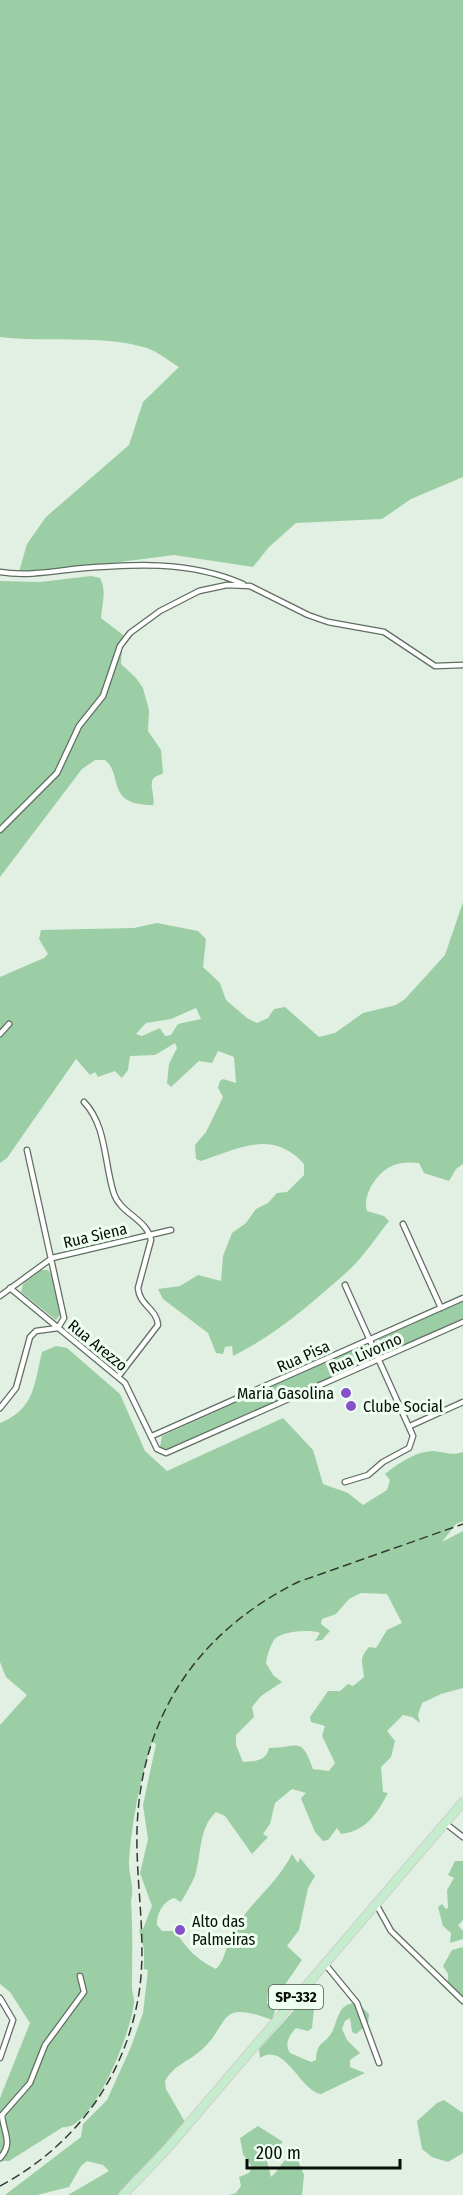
<svg xmlns="http://www.w3.org/2000/svg" width="463" height="2195" viewBox="0 0 463 2195" font-family="'Fira Sans Condensed',sans-serif">
	<rect width="100%" height="100%" fill="#e1f0e3"/>
	<!-- green -->
	<path fill="#9bcea4" fill-rule="evenodd" d="M0,0H463V477L411,499L382,519L296,523L269,547L253,567L174,555L18,575L27,544L46,517L129,445L143,402L179,367C169,361 158,352 147,348C102,334 47,343 0,337Z
		M91,576L100,578C107,592 102,603 101,618L123,635L121,664L136,678L143,688L149,710L148,731L161,750L163,773C161,775 157,775 154,778C148,783 156,798 153,805C105,805 124,776 105,760H95L82,769L0,877V581L40,582Z
		M463,902V1164L456,1169L449,1181L424,1173L419,1163C411,1162 401,1162 394,1165C378,1171 362,1194 367,1211L384,1216L389,1221C378,1235 361,1260 348,1271C312,1303 277,1334 233,1356L232,1346L225,1347L223,1354L216,1353L208,1333L163,1299L158,1289L180,1286L198,1275L221,1281L223,1256L232,1233L246,1223L256,1209L268,1203L277,1193L287,1192L304,1175V1164C273,1129 239,1148 201,1161L196,1159L195,1145L206,1132L223,1097L218,1088L220,1081L223,1079L236,1083L234,1057L218,1051L212,1063L199,1061L171,1087L167,1083L169,1064L177,1048L175,1043L155,1055L130,1056L128,1070L122,1078L115,1071L98,1077L95,1072L90,1075L76,1059L7,1158L0,1163V977L44,958L48,954L39,939L41,930L134,928L157,923L198,931L206,939L203,967L220,983L226,1000L247,1018L257,1023L268,1018L274,1009L285,1007L319,1037L335,1033L363,1013L396,1005L405,999L445,955ZM196,1008L201,1019L178,1024L171,1035L165,1036L160,1028L142,1036L136,1034L146,1023L171,1019Z
		M41,1270H48L52,1275L60,1315L56,1320L21,1292L23,1284Z
		M463,1301V1318L386,1353L379,1349V1339Z
		M363,1345L370,1348L373,1354L371,1359L168,1450L160,1447L162,1436Z
		M56,1346L67,1348L120,1394L145,1451L167,1471L283,1418L313,1450L323,1484L348,1493L363,1505L387,1490L390,1480L385,1474C399,1463 416,1451 434,1451C444,1452 453,1456 463,1452V1521L456,1524L442,1542L463,1531V1688L441,1694L422,1703L418,1715L420,1723L412,1717L403,1715L387,1731L395,1741L391,1757L381,1767L383,1792L388,1793C376,1815 366,1831 341,1834L337,1828L328,1840L323,1841L315,1832L302,1801L301,1798L306,1793L292,1789L275,1803L270,1824L263,1834L268,1837L252,1854L225,1816L216,1812C198,1829 202,1853 195,1876C191,1885 186,1893 181,1902L174,1898C163,1901 156,1915 157,1925L162,1931H175C187,1949 197,1960 216,1969C226,1959 226,1944 233,1932C249,1903 277,1884 292,1854L298,1863L300,1858L315,1876L308,1888L299,1930L287,1946L302,1960L284,1986L268,1992L267,2003L275,2011L272,2020C214,1998 232,2025 199,2052C187,2062 173,2066 165,2081L166,2089L185,2122L157,2158L135,2175L121,2195H68L109,2171L103,2165L87,2161L81,2166L69,2187L37,2195H5L81,2137L83,2124L107,2100L131,2047L143,2013L148,1970L144,1969V1949L139,1930L143,1929L152,1906L140,1873L148,1839L143,1805L156,1744L152,1742C140,1780 132,1820 129,1860C128,1874 135,1886 131,1901C133,1930 132,1959 132,1988C132,1992 134,1997 134,2001C133,2029 92,2132 63,2127L9,2161H0V2098L30,2023L10,1992L0,1984V1725L27,1695L6,1677L0,1662V1423C35,1409 34,1384 42,1352ZM361,1593L387,1594L402,1623L387,1630L376,1648L369,1647C358,1659 363,1663 364,1677L353,1686L348,1684L340,1691H328L310,1717L311,1722L325,1726L322,1736L335,1763L329,1771L313,1769C301,1735 298,1748 269,1748C266,1762 254,1761 243,1762L236,1745V1735L254,1717L252,1707L261,1696L282,1682L273,1675L266,1663C267,1656 270,1646 274,1640C280,1631 311,1629 320,1633L315,1641L322,1640L330,1631L321,1624L322,1619L336,1614L349,1599Z
		M455,1861H463V1920L458,1925L463,1931V1939L450,1943L451,1933L443,1926L438,1907L442,1904L446,1909L448,1908L447,1890L454,1878L448,1875Z
		M463,1947V1997L448,1987V1974L443,1966L452,1950Z
		M305,1998L314,2009L312,2028L308,2031L296,2028C289,2036 284,2043 290,2053L311,2062L316,2060C317,2040 324,2046 332,2032C339,2018 338,2002 358,2003L369,2014L368,2024L356,2034L352,2032L350,2018L345,2021L342,2029L347,2040L360,2053L350,2060V2067L365,2073L321,2094C300,2091 285,2041 260,2058L259,2049Z
		M444,2100L463,2113V2153L448,2162L432,2157L422,2149L417,2121L437,2103Z
		M258,2126L283,2142L273,2150L267,2161L271,2177C281,2170 282,2155 297,2158L304,2175L302,2195H229L236,2193L241,2186L239,2177L249,2173L252,2167L243,2154L240,2138Z"/>
	<g fill="none" stroke-linecap="round" stroke-linejoin="round">
		<!-- minor casing -->
		<g stroke="#606e62" stroke-width="7">
			<path id="minor" d="M0,572C25,576 49,572 74,569C131,564 189,560 243,584
				M0,830L57,773L79,726L103,696L120,646L130,633L160,611L199,591L227,585L250,586L308,615L328,622L384,632L435,666L463,665
				M0,1034L9,1024
				M84,1102C107,1126 104,1164 114,1194C121,1214 147,1219 151,1240L138,1288C139,1305 157,1309 158,1325L118,1377
				M403,1224L441,1308
				M10,1288L125,1383L157,1449L166,1453L463,1322
				M0,1296L52,1258L171,1230
				M0,1408L16,1388L30,1337L36,1331L58,1328L64,1318L27,1150
				M410,1426L463,1402
				M152,1436L463,1298
				M345,1482L368,1475L383,1462L409,1448L413,1436L345,1285
				M445,1823L463,1837
				M376,1904L391,1931L463,2001
				M325,1964L357,2003L379,2063
				M0,1998L13,2020L0,2058
				M0,2158C14,2143 3,2132 2,2115L30,2083L45,2045L84,1992L80,1976"/>
		</g>
		<!-- primary casing -->
		<g stroke="#cecfce" stroke-width="10">
			<path id="primary" d="M123,2195L167,2149L463,1802"/>
		</g>
		<!-- minor -->
		<use href="#minor" stroke="#fff" stroke-width="4.5"/>
		<!-- primary -->
		<use href="#primary" stroke="#c6ecce" stroke-width="8"/>
		<!-- rail -->
		<path stroke="#333a34" stroke-width="1.5" stroke-dasharray="9 4.5" stroke-linecap="butt" d="M0,2186C73,2147 123,2081 138,1999C147,1951 138,1898 137,1849C134,1728 190,1636 298,1582L463,1524"/>
	</g>
	<!-- markers -->
	<g fill="#8552ca" stroke="#eefef0" stroke-width="2">
		<circle cx="346" cy="1393" r="6"/>
		<circle cx="351" cy="1406" r="6"/>
		<circle cx="180" cy="1930" r="6"/>
	</g>
	<g text-anchor="middle" stroke-width="6" stroke-linejoin="round" paint-order="stroke">
		<!-- shield labels -->
		<rect fill="#eefef0" stroke="#4e564f" stroke-width="1.5" x="269" y="1985" width="54" height="24" rx="4.5"/>
		<g font-size="15" font-weight="bold" fill="#090e0a">
			<text x="296" y="2002">SP-332</text>
		</g>
		<!-- street labels -->
		<g font-size="16" fill="#090e0a" stroke="#eefef0">
			<text transform="translate(95 1235) rotate(-13)" y="6">Rua Siena</text>
			<text transform="translate(98 1345) rotate(39)" y="6">Rua Arezzo</text>
			<text transform="translate(365 1353) rotate(-24)" y="6">Rua Livorno</text>
			<text transform="translate(303 1356) rotate(-24)" y="6">Rua Pisa</text>
		</g>
		<!-- poi labels -->
		<g font-size="16" fill="#090e0a" stroke="#eefef0" text-anchor="start">
			<text x="334" y="1399" text-anchor="end">Maria Gasolina</text>
			<text x="363" y="1412">Clube Social</text>
			<text x="192" y="1927">Alto das<tspan x="192" dy="18">Palmeiras</tspan></text>
		</g>
	</g>
	<!-- scale -->
	<path d="M247 2159v9h153v-9" fill="none" stroke="#090e0a" stroke-width="3"/>
	<text x="256" y="2159" font-size="18" fill="#090e0a" stroke="#eefef0" stroke-width="4.5" paint-order="stroke">200 m</text>
</svg>
